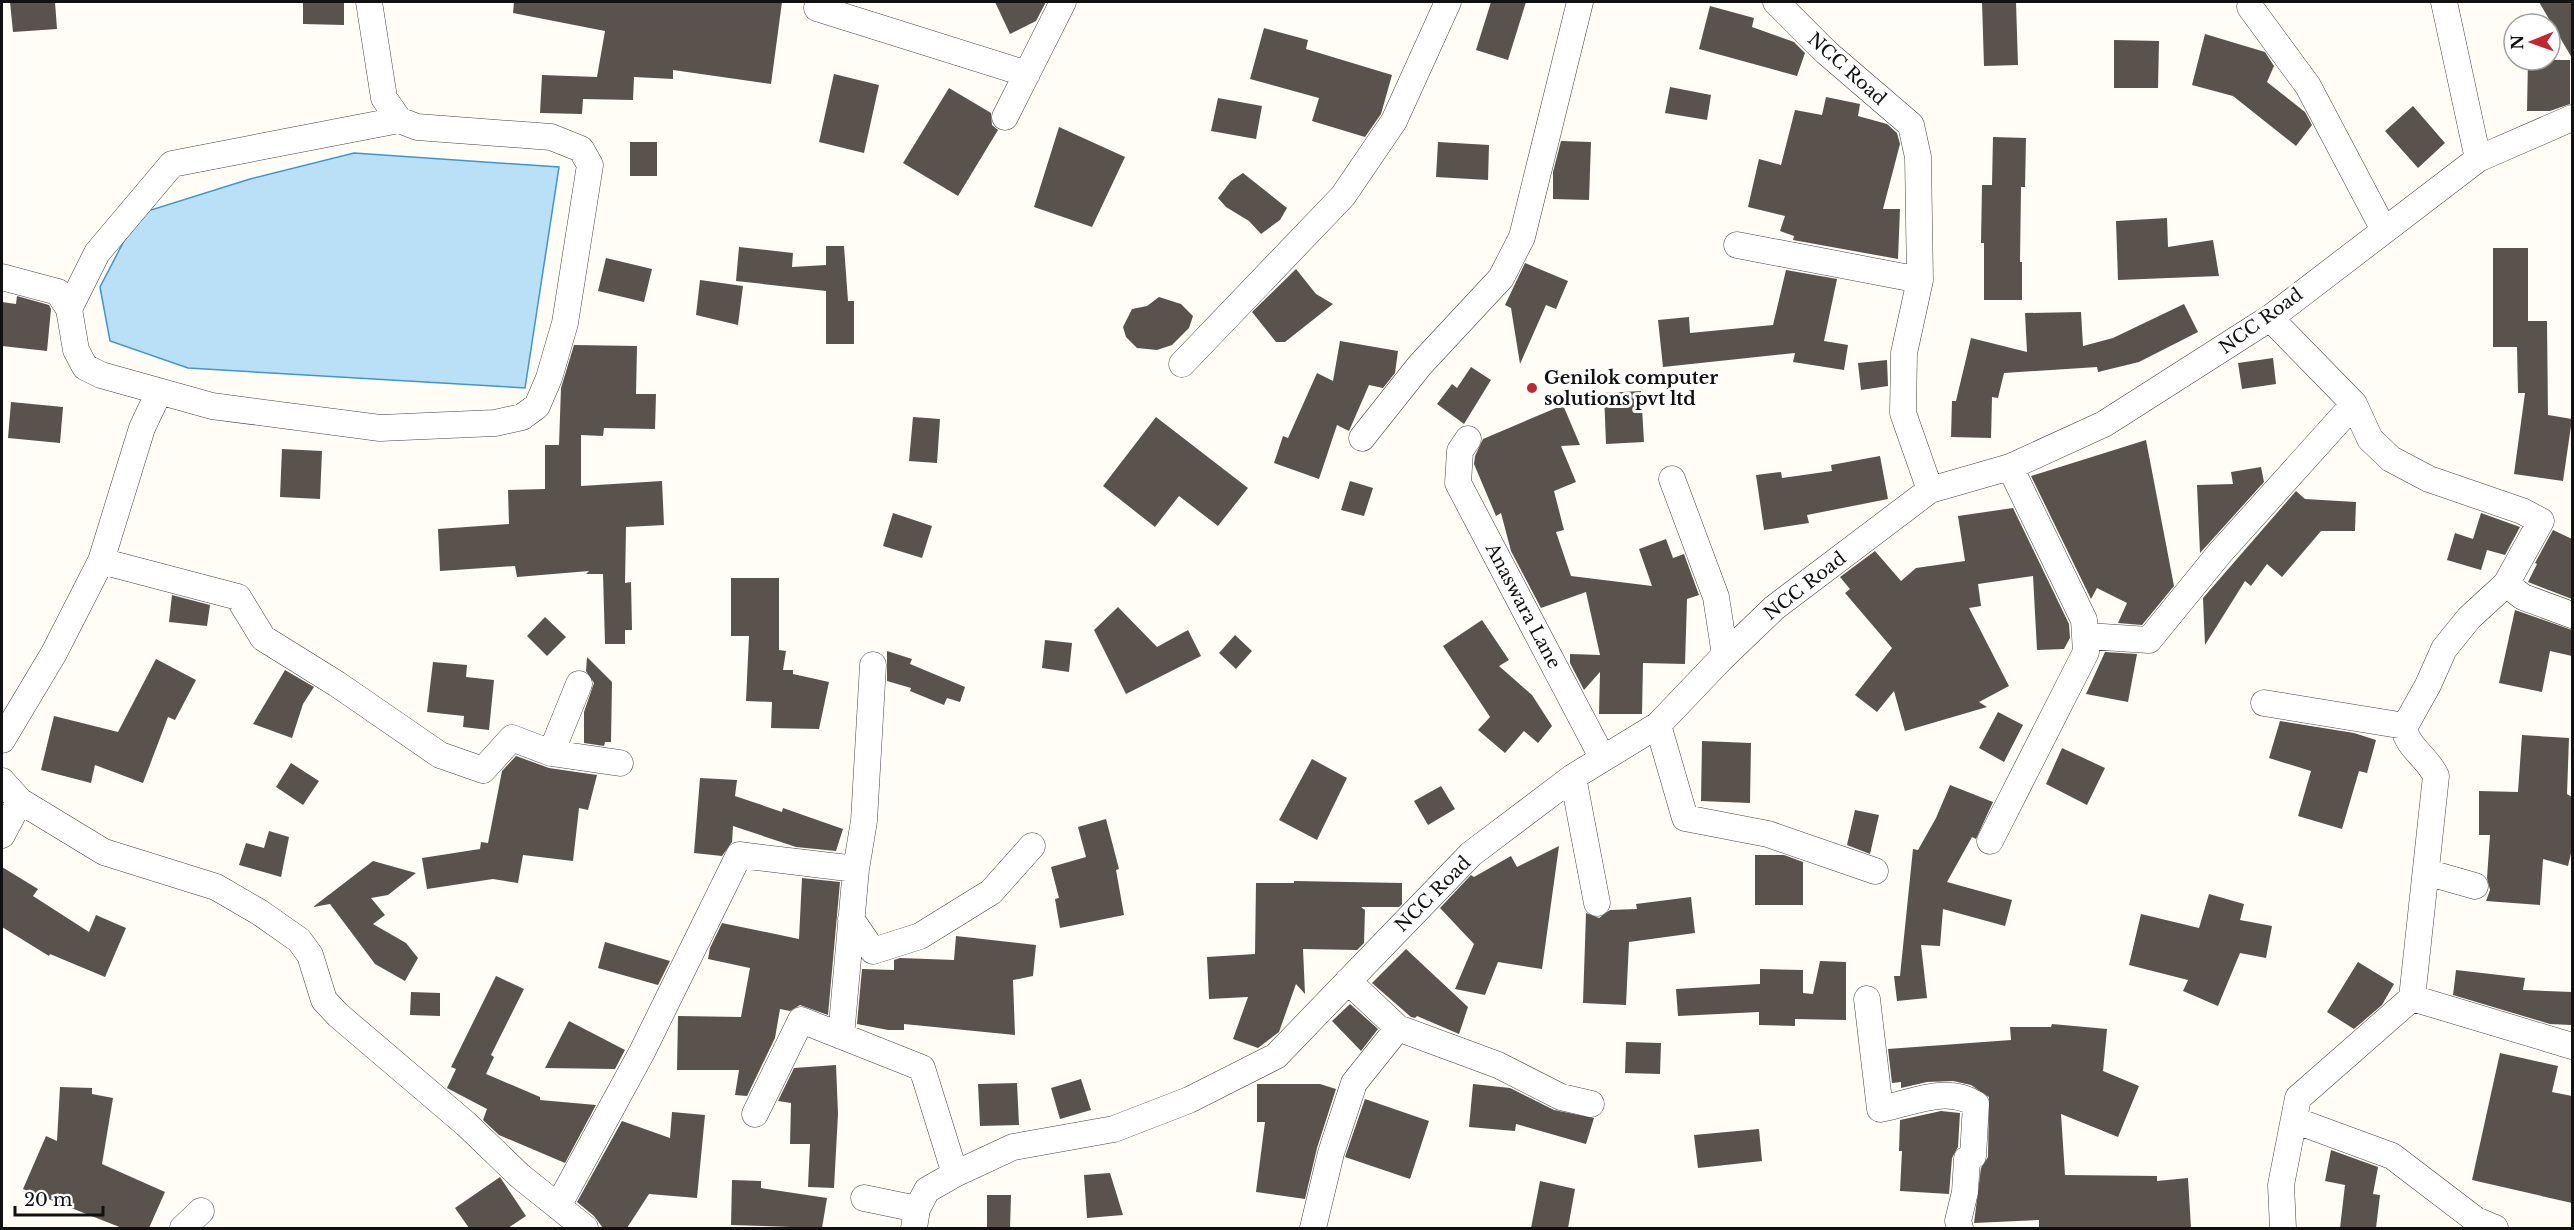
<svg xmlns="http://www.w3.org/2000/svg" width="2574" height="1230" viewBox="0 0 2574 1230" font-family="'Libre Baskerville',serif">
	<rect width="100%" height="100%" fill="#fffdf5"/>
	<!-- water -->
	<path fill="#b9e0f7" stroke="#3f96cf" stroke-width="1.5" d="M354,153L559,167L525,388L188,368L110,341L100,287L138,214L250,179Z"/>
	<!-- building -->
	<path fill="#5a524d" d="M10,2H55L57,29L13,32Z
		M303,2H344V25L303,24Z
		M514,2H782L771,84L673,70V79L634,77L633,100L583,99L582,114L540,113L542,75L597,77L605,31L513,13Z
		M995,2H1046L1036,21L1010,34Z
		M1491,2H1526L1508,60L1476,50Z
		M1982,2H2016L2018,65L1984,66Z
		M2539,2H2572V58Z
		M1710,6L1754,18L1752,27L1794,42L1805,53L1797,76L1699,49Z
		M1264,28L1308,40L1306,49L1392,75L1381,114L1365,137L1312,121L1319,98L1250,79Z
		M2205,34L2265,52L2274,66L2267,82L2305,112L2312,125L2296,146L2233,96L2192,85Z
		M2114,40L2159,41L2158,88H2114Z
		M2528,60H2570V104L2550,111H2527Z
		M834,74L879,85L864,153L819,142Z
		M1670,87L1711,95L1707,120L1665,113Z
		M949,88L991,113L992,125L998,130L958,196L903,163Z
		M1826,97L1860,104L1858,116L1887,124L1897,133L1900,144L1883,209H1900L1898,259L1793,240L1794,236L1780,231L1785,216L1748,207L1759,159L1781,165L1795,110L1822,115Z
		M1218,98L1262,106L1256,139L1211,131Z
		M2413,106L2445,143L2418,168L2385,131Z
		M1059,127L1125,157L1092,227L1034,207Z
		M1993,137L2026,138L2025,187H2021L2020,262H2022V300H1984V243H1981L1982,185H1992Z
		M1561,141L1591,142L1589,200L1553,199V172Z
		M630,142H657V176H630Z
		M1438,142L1489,145L1488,180L1436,177Z
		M1243,173L1287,208L1280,220L1261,234L1249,221L1226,207L1218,198L1231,181Z
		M2167,218L2168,247L2213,240L2219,276L2118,280L2116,221Z
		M826,246H844L848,301H854V344H826V291L736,281L739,247L793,253L792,267L826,265Z
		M2493,248H2528V321H2547L2548,415L2572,419L2563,481L2514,474L2525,393H2518L2517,347H2493Z
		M606,258L652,269L644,302L598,291Z
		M1525,263L1568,281L1556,309L1546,305L1520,364L1511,308L1505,305Z
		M1296,269L1316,294L1333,304L1285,342H1276L1252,312Z
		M1786,270L1837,279L1824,341L1848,345L1844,370L1793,362L1795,353L1663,367L1658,320L1689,317L1690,333L1773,325Z
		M700,280L743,286L738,325L696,315Z
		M17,296L49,305L51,309L47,351L2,346V302L16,304Z
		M1159,297L1181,304L1193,316L1189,328L1172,345L1157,350L1137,348L1126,337L1123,327L1132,309L1147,306Z
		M2184,304L2198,332L2139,362L2098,372L2097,367L2004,373L1998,398L1992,397L1991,438L1951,437L1952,401H1956L1971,338L2027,352L2025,313L2081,312L2083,346L2113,338Z
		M1340,341L1398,351L1395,373L1383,388L1369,385L1349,431L1337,425L1319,479L1274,463L1283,436L1288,438L1317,373L1333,381Z
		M574,345L637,346L636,394H656L655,429L604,428L603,436L581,435V486L662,481L664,525L626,527L625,583L631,582L632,630H625V644H605L603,574H586L589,571L517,577L515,566L440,571L438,529L509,524L508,490L545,489V445H559L561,388Z
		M2273,358L2276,384L2242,389L2238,363Z
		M1887,360L1888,386L1861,390L1858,363Z
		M1471,367L1491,380L1464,424L1437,404L1452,384L1457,388Z
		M1641,391L1644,442L1606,444L1604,393Z
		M11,402L63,407L60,443L8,438Z
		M1563,405L1580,445L1561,446L1576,482L1554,491L1564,530L1556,532L1571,576L1652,586L1639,549L1666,539L1673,558L1684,554L1699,595L1687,599L1685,664L1643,663L1642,714H1599L1600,672L1584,690L1570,663V654L1600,655L1586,592L1541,608L1511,551L1501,513L1496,516L1474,464L1475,456L1483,439Z
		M913,417L940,419L937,463L909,461Z
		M1156,417L1248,488L1218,526L1179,496L1155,527L1103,486Z
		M2146,440L2174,586L2142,625L2118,623L2127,603L2097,588L2091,599L2031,476Z
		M282,449L322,451L320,499L280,497Z
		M1880,456L1888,499L1807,515L1809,523L1764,530L1756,475L1781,472L1782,478L1832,471L1831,465Z
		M2261,467L2264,482L2200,553L2197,485L2233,484L2231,472Z
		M1350,481L1373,488L1364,516L1341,510Z
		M2296,491L2305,499L2356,502L2355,531H2321L2282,577L2267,564L2251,586L2245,581L2205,645L2203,598Z
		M2013,508L2069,624L2070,638L2064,649L2037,650L2033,576L1978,584L1981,606L1969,608L2009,686L1979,702L1987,707L1905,731L1894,691L1877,712L1855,695L1892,648L1845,593L1850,589L1840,577L1875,551L1901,581L1916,568L1965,561L1958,516Z
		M893,513L932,526L922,558L883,546Z
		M2481,513L2520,527L2505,555L2487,550L2481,570L2447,560L2455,533L2473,539Z
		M2553,530L2572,539V599L2528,582L2537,564L2535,563Z
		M731,578H779V650L786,651L783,670H793V674L829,682L819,729L771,728L772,702L746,701L749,636H731Z
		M172,595L210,605L207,626L169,622Z
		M1118,607L1157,647L1188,630L1201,656L1126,694L1094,630Z
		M2515,610L2572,630V656L2550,651L2542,692L2499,683Z
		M545,617L566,637L547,656L527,636Z
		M1482,620L1509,660L1499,666L1532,695L1552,726L1538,743L1524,731L1505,753L1478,730L1490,717L1443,646Z
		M1235,635L1252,651L1236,669L1219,653Z
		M1045,640L1072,643L1069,672L1042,668Z
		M887,651L912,659L910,664L965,687L960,702L947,698L944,705L910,691L911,688L887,681Z
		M2105,652L2137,654L2128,702L2086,694Z
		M587,657L612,682L611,742H605L604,746L584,743V712L594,683L586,671Z
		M156,659L196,680L175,720L168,717L143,783L95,765L91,783L41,770L54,716L118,732Z
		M433,662L467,665L466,677L494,680L489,730L463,727L464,716L427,712Z
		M285,670L314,687L303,704L292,738L253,724Z
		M1998,712L2023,725L2004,762L1979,748Z
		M2280,721L2354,733L2376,740L2367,773L2359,771L2342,829L2298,816L2311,771L2269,758Z
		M2522,735L2569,738L2567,794L2572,797V849L2568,866L2543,859L2540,905L2486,901L2490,890L2487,878L2490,835H2479V791L2518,792Z
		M1702,741L1751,743L1750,803L1701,801Z
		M2062,748L2105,768L2087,805L2046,784Z
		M516,756L549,768L597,775L588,810L579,808L573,861L523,855L518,883L493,879L427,889L422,858L480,849L481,842L488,843L502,771Z
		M1312,759L1347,778L1317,840L1279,820Z
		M291,763L319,781L303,805L276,787Z
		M700,778L737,780L735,796L782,812L783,808L843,829L836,851L796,847L733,826L732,842L722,856L694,853Z
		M1950,785L1993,802L1976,839L1972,837L1947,882L2012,900L2005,926L1943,909L1940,946L1921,945L1927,998L1897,1001L1894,976H1900L1913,849L1918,850L1936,818Z
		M1441,786L1455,809L1428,825L1414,801Z
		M1855,810L1879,815L1870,854L1847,845Z
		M1106,819L1119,869L1116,870L1124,915L1060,928L1055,899L1059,898L1051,867L1086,857L1078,827Z
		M269,831L289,837L281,877L239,865L246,843L264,848Z
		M1559,846L1542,969L1498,962L1485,995L1455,989L1474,944L1440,908L1471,875L1474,877L1511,856L1517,867Z
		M1755,855H1784L1803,862V905H1755Z
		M373,861L416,873L388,895L371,898L385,915L373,924L406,943L418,958L405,981L375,964L330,904L313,907Z
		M2,867L38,889L33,896L89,932L96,915L126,928L105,977L50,954L49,956L2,927Z
		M802,878L840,882L828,1015L800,1005L790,1011L780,1009L775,1038L747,1096L735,1095L739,1070H677L678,1016L741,1017L750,968L708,959L710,948L722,923L799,939Z
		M1294,881L1402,883V904L1399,907H1361L1365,910L1364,943L1357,950L1303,949L1305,994L1296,984L1279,1032L1258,1048L1233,1039L1248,997L1209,999L1207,957L1255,954L1256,883H1294Z
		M2209,894L2244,904L2240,920L2272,926L2266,958L2240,953L2218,1006L2183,991L2188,980L2129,965L2141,914L2199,928Z
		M1691,897L1695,933L1629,942L1626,1005L1583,1003L1586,913L1599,918L1610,910L1637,909L1636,904Z
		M956,936L1036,945L1033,976L1013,980L1015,1035L904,1024V1030H888L857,1024L862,969L894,970V960L900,958L954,960Z
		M605,942L670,961L658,985L598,968Z
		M1406,949L1468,1007L1459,1034L1417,1016L1415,1018L1411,1017L1372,983Z
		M1820,961L1846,962V1020L1795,1019V1026L1759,1025V1012L1678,1016L1676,989L1760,984V969L1803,970V993L1813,994Z
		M2358,962L2394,984L2382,1005L2354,1029L2327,1012Z
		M2456,970L2525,978L2523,990L2572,992L2571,1025L2550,1024L2453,995Z
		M496,976L524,989L491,1055L494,1057L486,1074L540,1097V1100L596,1105L565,1163L499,1135L483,1120L487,1109L447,1088L456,1069L451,1067Z
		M411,992L440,993V1016L410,1015Z
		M1350,1004L1378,1029L1361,1051L1332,1021Z
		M569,1021L625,1050L615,1069L545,1068Z
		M2052,1024L2107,1029L2103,1071L2139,1086L2118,1137L2061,1114L2065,1175L2157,1176V1181L2188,1178L2191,1228H2039V1220L1974,1223L1981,1168L1988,1157L1989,1097L1971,1085L1953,1081L1927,1082L1901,1088V1082L1892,1083L1888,1049L2011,1040L2010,1027H2051Z
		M1626,1042L1661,1043L1660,1074L1625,1073Z
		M2500,1053L2558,1066L2552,1092L2572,1096V1203L2472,1180Z
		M836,1065L838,1114L834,1188L808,1187L810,1144H790L791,1103L778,1101L794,1068Z
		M1081,1079L1091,1110L1060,1119L1051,1088Z
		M1017,1083L1019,1125L980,1126L978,1084Z
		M1257,1084H1320L1336,1089L1317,1148L1305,1199L1256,1192L1265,1122H1257Z
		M1473,1084L1510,1088L1554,1110L1594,1118L1586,1144L1516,1124L1515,1131L1469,1127Z
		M60,1087L92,1088V1094L113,1098L102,1164L165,1192L149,1228H122L23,1189L46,1136L57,1141Z
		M1365,1099L1429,1121L1410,1179L1345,1157Z
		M1941,1111L1960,1113L1958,1147L1952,1158L1949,1194L1900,1191L1902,1151H1899L1900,1120Z
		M672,1112L705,1115L697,1198L649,1194L627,1228H603L594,1216L577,1202L622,1121L670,1138Z
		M1759,1129L1762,1161L1698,1168L1694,1135Z
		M2331,1150L2378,1167L2373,1194L2380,1195L2376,1228H2340L2345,1185L2325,1181Z
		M1110,1173L1123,1215L1087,1218L1084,1175Z
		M500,1177L526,1216L508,1228H469L455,1208Z
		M732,1180L761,1181V1188L827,1198L822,1228L731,1225Z
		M1540,1181L1575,1189L1568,1228H1531Z
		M987,1195H1011L1010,1228H987Z"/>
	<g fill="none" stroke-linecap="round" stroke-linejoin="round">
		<!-- street casing -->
		<g stroke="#444" stroke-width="27">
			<path id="street" d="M2444,2L2478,159
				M2250,7L2308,86L2384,230
				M817,8L1027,74
				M1005,117L1063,2
				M1737,245L1920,280
				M2,277L58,292L69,309L76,350L85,367L101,375L212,406L380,428L495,423L522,417L537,406L549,378L565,323L590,165L581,149L551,137L417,127L399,120L384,98L369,2
				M69,309L97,253L172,164L399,120
				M2270,318L2354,404L2370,439L2391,459L2429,479L2522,511L2541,521L2506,584L2469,618L2444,649L2428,685L2404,728C2407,747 2428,758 2436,776L2412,998L2298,1098L2281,1185L2283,1228
				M1182,364L1343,196L1394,121L1448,2
				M1362,438L1420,365L1501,278L1522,237L1580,2
				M1468,439L1460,451L1458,483L1602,757
				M1672,479L1716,597L1725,655
				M1930,490L2010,467L2104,424L2270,318L2478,159L2572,118
				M101,561L238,597L263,638L337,684L440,755L483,770L512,738L551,753L620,763
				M2506,584L2523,597L2572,615
				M2087,636L2149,640L2219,554L2354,404
				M2264,703L2405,726
				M1658,725L1685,818L1768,834L1875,871
				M2,740L54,653L101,561L142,428L159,392
				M551,753L579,684
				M1573,777L1597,903
				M2,781L20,801L104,852L216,887L259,912L299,940L310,955L324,1000L338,1015L466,1124L520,1176L585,1228
				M2,835L20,801
				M1990,841L2086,652L2084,620L2010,467
				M2426,872L2475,886
				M851,919L873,951L920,936L991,892L1032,846
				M1348,981L1398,1028L1498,1065L1561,1097L1591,1104
				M2412,998L2572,1046
				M1867,999L1880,1109C1913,1103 1945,1085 1976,1104L1973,1156L1967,1159L1965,1192L1958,1221L1960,1228
				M841,1036L856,869
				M755,1114L801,1020L922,1068L955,1174
				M2294,1120L2392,1156L2476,1220L2495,1228
				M864,1198L917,1209
				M558,1206L642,1052L739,855L856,869L864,821L873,665
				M183,1228L201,1211
				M914,1228L917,1209L927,1190L955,1174L1013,1147L1114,1129L1189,1100L1276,1056L1471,854L1573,777L1658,725L1721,659L1774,608L1930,490L1903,413L1904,353L1920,280L1918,157L1911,125L1826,52L1776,2
				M1313,1228L1331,1153L1354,1083L1398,1028"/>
		</g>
		<!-- street -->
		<use href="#street" stroke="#fff" stroke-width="26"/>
	</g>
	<!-- markers -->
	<circle fill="#c4262e" stroke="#fff" stroke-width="2" cx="1532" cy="388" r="6"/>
	<g text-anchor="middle" stroke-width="6" stroke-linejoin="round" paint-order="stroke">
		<!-- street labels -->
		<g font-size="18" fill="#111" stroke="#fff">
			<text transform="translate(1847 69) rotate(42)" y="6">NCC Road</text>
			<text transform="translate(2261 321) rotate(-36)" y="6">NCC Road</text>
			<text transform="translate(1805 586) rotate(-38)" y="6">NCC Road</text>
			<text transform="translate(1523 606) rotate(62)" y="6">Anaswara Lane</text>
			<text transform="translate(1433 894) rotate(-45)" y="6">NCC Road</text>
		</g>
		<!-- poi labels -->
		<g font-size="18" font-weight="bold" fill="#111" stroke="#fff" text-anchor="start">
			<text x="1544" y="384">Genilok computer<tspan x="1544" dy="21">solutions pvt ltd</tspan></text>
		</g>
	</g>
	<!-- border -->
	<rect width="2574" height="1230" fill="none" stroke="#111111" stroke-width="6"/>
	<!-- north arrow -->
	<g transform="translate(2532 42) rotate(269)"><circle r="28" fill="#ffffff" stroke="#a0a0a0" stroke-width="1.5"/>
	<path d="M0-4.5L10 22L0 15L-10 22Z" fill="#c4262e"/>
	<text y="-9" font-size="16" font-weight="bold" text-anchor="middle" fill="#111111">N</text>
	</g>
	<!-- scale -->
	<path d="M15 1206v9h88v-9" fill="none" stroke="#111111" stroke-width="3"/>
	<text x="24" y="1206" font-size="18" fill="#111111" stroke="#ffffff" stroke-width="4.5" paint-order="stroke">20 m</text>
</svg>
